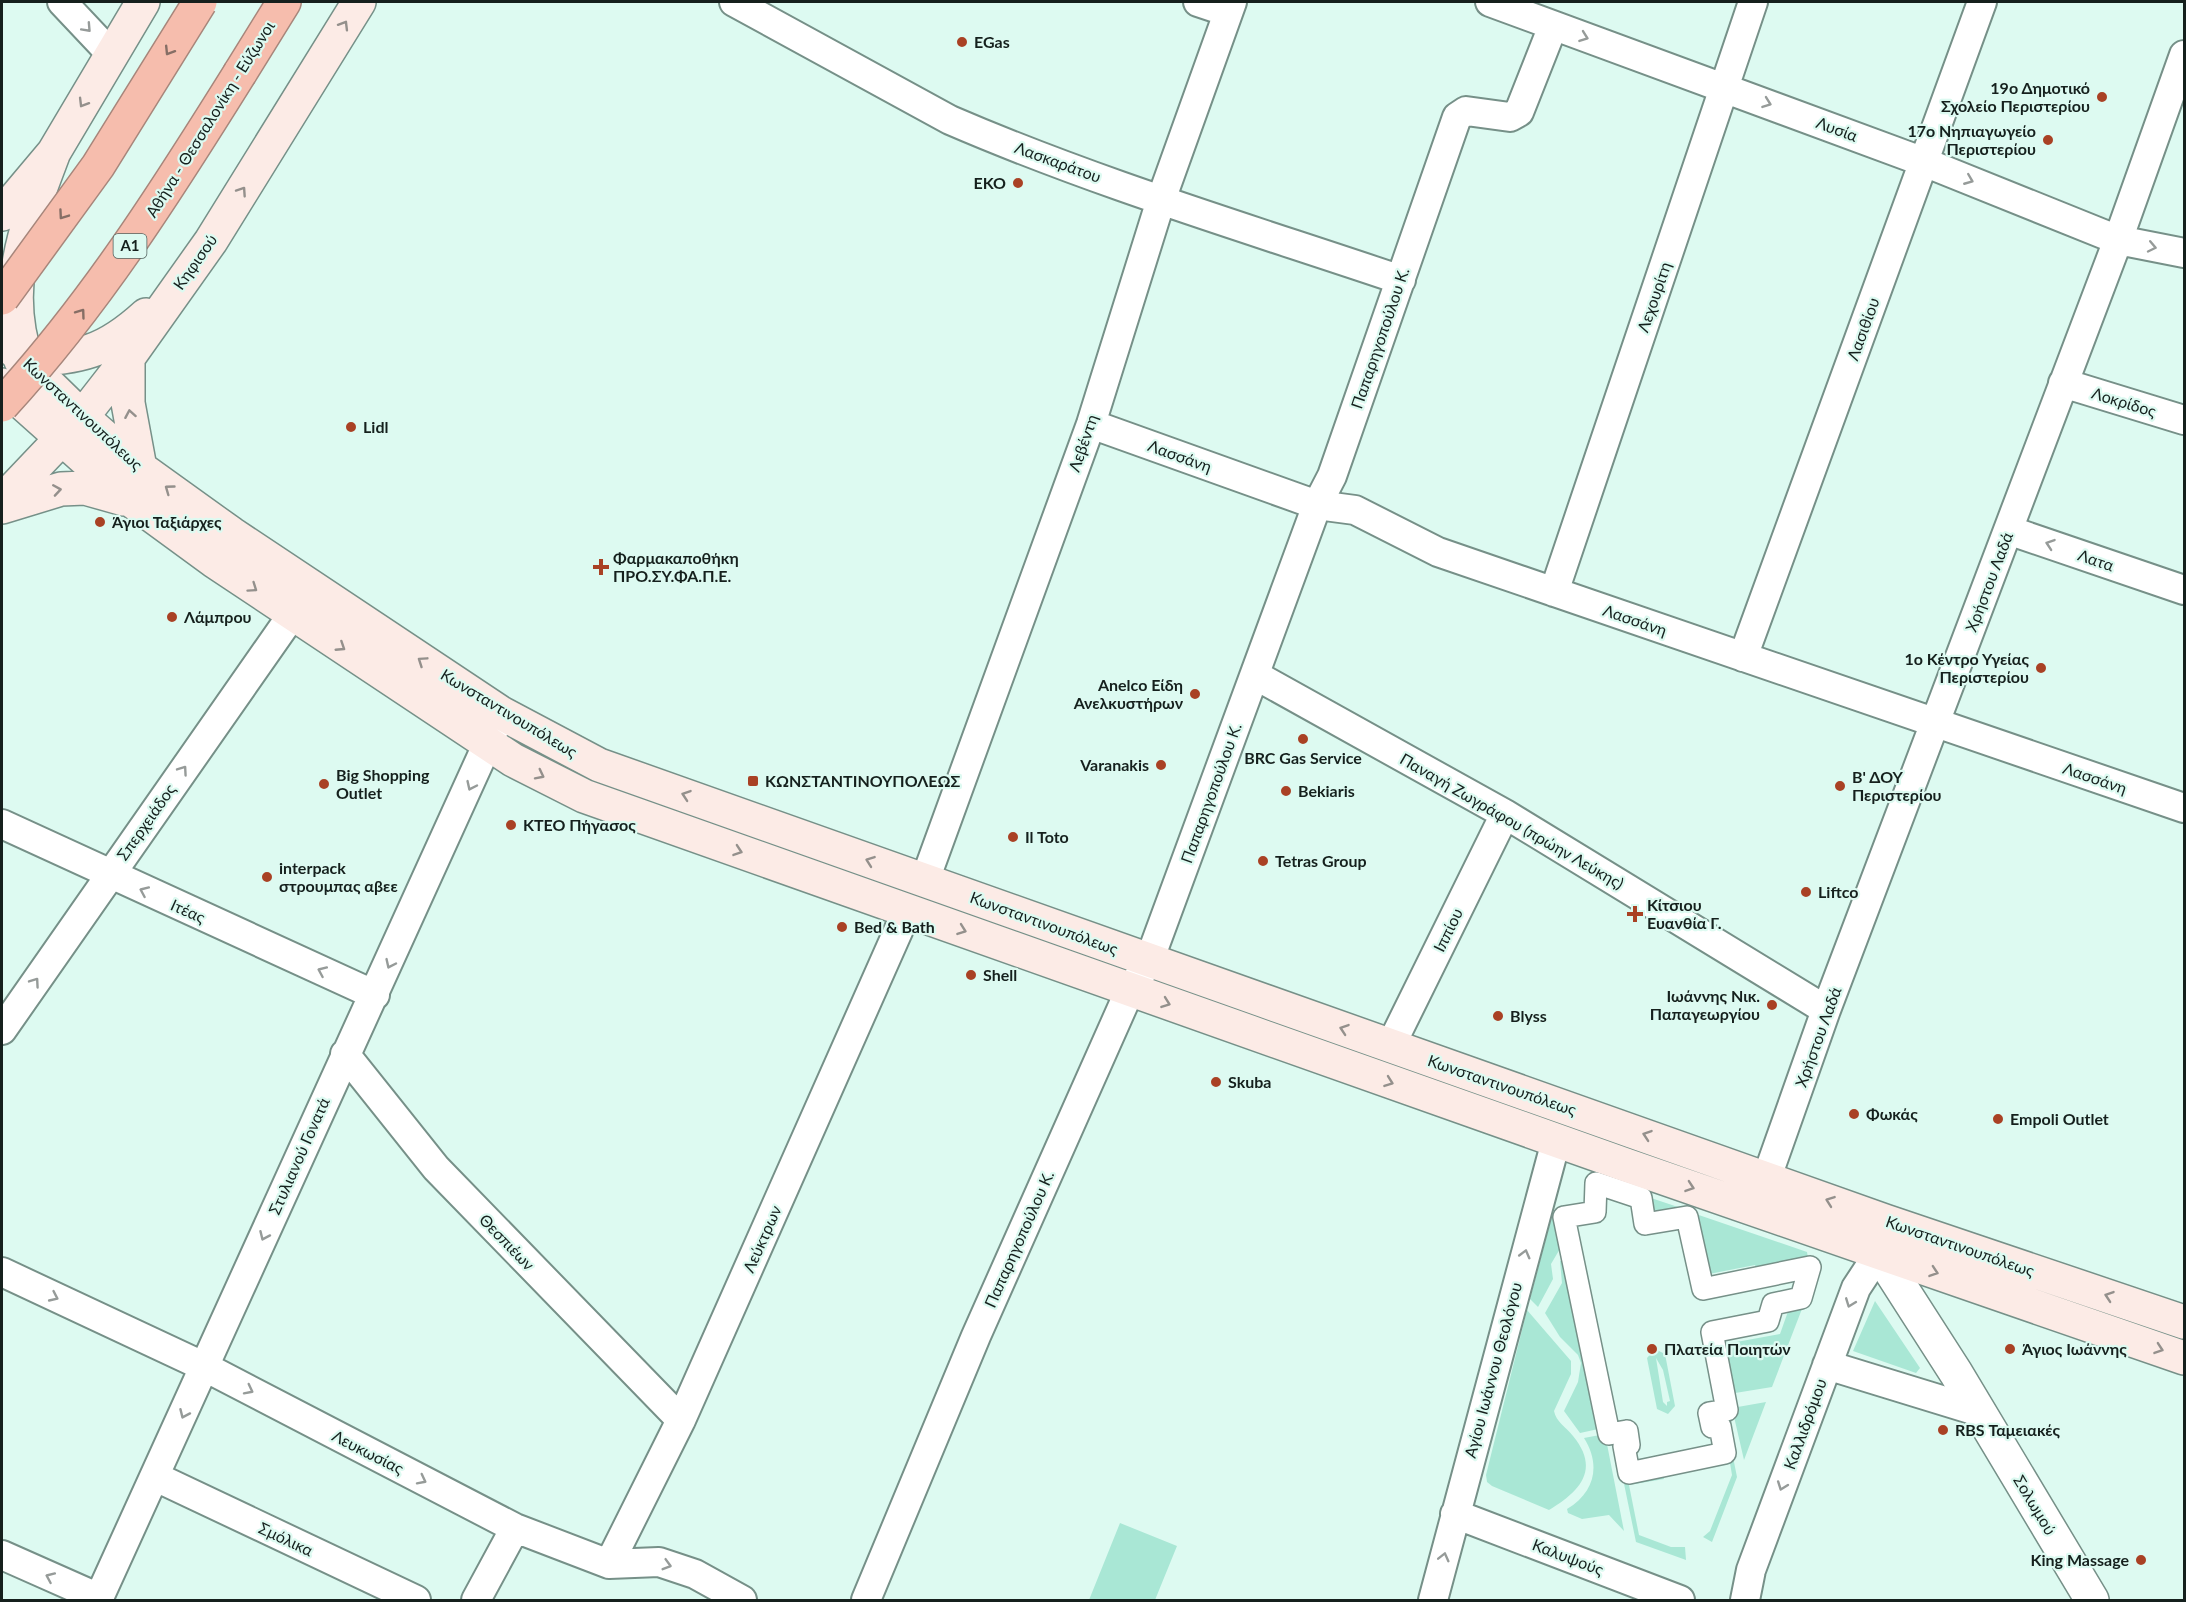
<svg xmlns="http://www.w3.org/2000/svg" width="2186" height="1602" viewBox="0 0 2186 1602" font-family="Lato,sans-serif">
	<rect width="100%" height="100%" fill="#ddfaf1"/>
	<!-- green -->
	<path fill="#a9e7d5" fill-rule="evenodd" d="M1642,1195L1681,1208L1647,1221Z
		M1690,1212L1807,1252L1809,1264L1757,1275L1755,1265L1704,1275Z
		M1559,1214L1564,1242L1551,1264L1553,1279L1538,1307L1530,1299L1552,1216Z
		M1570,1258L1603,1428L1580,1433L1564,1411L1578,1382L1581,1363L1578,1355L1560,1337L1545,1313L1562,1283L1560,1261Z
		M1805,1301L1772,1387L1729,1394L1720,1345L1780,1334L1791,1303Z
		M1875,1301L1920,1368L1916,1373L1853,1351Z
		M1527,1310L1571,1361V1374L1554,1411C1556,1422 1566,1427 1573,1436C1601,1470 1579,1492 1549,1510L1492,1486L1487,1482L1486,1475Z
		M1655,1349L1665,1354L1675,1406L1668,1414L1657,1409L1647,1358ZM1656,1358L1663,1370L1670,1401L1667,1402V1406L1663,1402Z
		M1766,1402L1744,1460L1732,1408Z
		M1724,1412L1737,1477L1712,1542L1703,1537L1710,1531L1732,1475L1730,1463L1704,1469L1703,1460L1728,1455Z
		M1605,1434L1624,1531L1609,1515L1582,1519L1568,1513L1567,1509C1595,1492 1601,1465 1584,1438Z
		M1614,1435L1626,1477L1663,1470L1664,1479L1629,1485L1639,1535L1671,1547H1685L1686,1560L1636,1542Z
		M1120,1523L1177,1546L1155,1600H1089Z"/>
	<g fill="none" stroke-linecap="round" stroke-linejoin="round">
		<!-- pedestrian casing -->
		<g stroke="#769088" stroke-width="24">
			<path id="pedestrian" d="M1596,1183L1641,1198L1645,1224L1687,1217L1703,1289L1810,1267L1801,1298L1773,1304L1768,1321L1712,1332L1727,1410L1709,1413L1712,1427L1720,1426L1725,1453L1629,1473L1624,1446L1629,1445L1627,1431L1609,1434L1564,1217L1595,1212Z"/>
		</g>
		<!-- minor casing -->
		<g stroke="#769088" stroke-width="32">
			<path id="minor" d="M62,2L112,55
				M734,2L950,120C1096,183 1250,229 1401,280
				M1198,2L1228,12
				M1490,2L1924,162L2118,240L2184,253
				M2063,383L2184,420
				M1091,424L1317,505L1355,510L1438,552L2184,808
				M2008,530L2184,590
				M1554,592L1753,2
				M1743,657L1982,2
				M1255,675L1505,814L1826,1010
				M2,824L375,995
				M925,880L1091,424L1161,200L1232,2
				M2,1030L292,615
				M1391,1045L1505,814
				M345,1054L436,1168L681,1420
				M1767,1177L1826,1010L2118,240L2184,55
				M2,1272L205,1367L515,1528L609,1564L659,1562L695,1574L742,1600
				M1827,1365L1977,1411
				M156,1477L416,1600
				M1455,1514L1680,1600
				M2,1555L99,1598
				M609,1564L681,1420L907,911
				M98,1600L497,723
				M476,1600L515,1528
				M866,1600L976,1336L1130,990L1149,961L1317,505L1332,476L1457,117L1466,111L1510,117L1519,112L1553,26
				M1433,1600L1556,1141
				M1745,1600L1751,1570L1856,1288L1879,1253"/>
		</g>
		<!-- tertiary casing -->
		<g stroke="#769088" stroke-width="36">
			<path id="tertiary" d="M1883,1234L1879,1253L1956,1373L2092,1600"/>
		</g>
		<!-- secondary casing -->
		<g stroke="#769088" stroke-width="36">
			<path id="secondary" d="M2,214L54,152L143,2
				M2,339L82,417L140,468L232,534L501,713L599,765L1885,1221L2184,1322
				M128,358V403L140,468
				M21,361C79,356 101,356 146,315
				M28,364C0,287 27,224 54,152
				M2,385L132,501L214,561L513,760L584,796L1626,1165L2184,1358
				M2,501L82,417L128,358L211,241L359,2
				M2,507L61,489L85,488L124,499"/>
		</g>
		<!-- motorway casing -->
		<g stroke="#a7867b" stroke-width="36">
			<path id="motorway" d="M240,73L284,2"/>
		</g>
		<!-- pedestrian -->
		<use href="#pedestrian" stroke="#fff" stroke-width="21"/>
		<!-- minor -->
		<use href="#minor" stroke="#fff" stroke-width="28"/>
		<!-- tertiary -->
		<use href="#tertiary" stroke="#fff" stroke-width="33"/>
		<!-- secondary -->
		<use href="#secondary" stroke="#fcebe6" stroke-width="33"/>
		<!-- motorway -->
		<use href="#motorway" stroke="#f6bdad" stroke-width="33"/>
		<!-- motorway-bridge casing -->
		<g stroke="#a7867b" stroke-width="36" stroke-linecap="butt">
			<path id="motorway-bridge" d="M2,298L98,166L200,2
				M2,405C95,304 167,190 240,73"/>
		</g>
		<!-- motorway-bridge -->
		<use href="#motorway-bridge" stroke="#f6bdad" stroke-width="33"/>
	</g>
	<!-- one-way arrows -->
	<defs><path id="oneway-chevron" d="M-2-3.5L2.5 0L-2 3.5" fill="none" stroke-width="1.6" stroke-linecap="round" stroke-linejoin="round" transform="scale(1.5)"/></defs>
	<g stroke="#94908c">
		<use href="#oneway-chevron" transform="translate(344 25) rotate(-59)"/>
		<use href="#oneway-chevron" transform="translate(83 103) rotate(121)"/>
		<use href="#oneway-chevron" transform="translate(242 191) rotate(-56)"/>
		<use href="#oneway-chevron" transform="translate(130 414) rotate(-100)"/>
		<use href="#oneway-chevron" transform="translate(169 489) rotate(-144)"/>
		<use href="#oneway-chevron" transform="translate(57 490) rotate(-9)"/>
		<use href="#oneway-chevron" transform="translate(253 588) rotate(35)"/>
		<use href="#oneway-chevron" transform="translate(341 647) rotate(33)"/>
		<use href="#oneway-chevron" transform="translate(422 661) rotate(-146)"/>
		<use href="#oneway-chevron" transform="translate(540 775) rotate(27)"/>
		<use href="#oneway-chevron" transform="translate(686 795) rotate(-161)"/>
		<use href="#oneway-chevron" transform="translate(738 851) rotate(19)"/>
		<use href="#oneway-chevron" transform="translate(870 861) rotate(-160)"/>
		<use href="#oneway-chevron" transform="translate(962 930) rotate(20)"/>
		<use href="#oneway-chevron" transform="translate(1166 1003) rotate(20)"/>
		<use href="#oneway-chevron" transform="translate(1344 1029) rotate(-161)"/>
		<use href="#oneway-chevron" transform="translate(1389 1082) rotate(20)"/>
		<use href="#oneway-chevron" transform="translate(1647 1135) rotate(-161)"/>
		<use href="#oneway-chevron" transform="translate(1690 1187) rotate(19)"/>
		<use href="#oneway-chevron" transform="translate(1830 1201) rotate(-160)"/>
		<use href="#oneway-chevron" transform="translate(1934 1272) rotate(19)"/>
		<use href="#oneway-chevron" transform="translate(2109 1296) rotate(-161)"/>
		<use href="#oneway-chevron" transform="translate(2159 1349) rotate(19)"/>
	</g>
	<g stroke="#969b99">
		<use href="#oneway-chevron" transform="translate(87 28) rotate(47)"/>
		<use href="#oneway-chevron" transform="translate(1584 37) rotate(20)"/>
		<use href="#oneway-chevron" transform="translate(1767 103) rotate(20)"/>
		<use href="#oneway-chevron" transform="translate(1969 180) rotate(22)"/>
		<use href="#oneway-chevron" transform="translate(2152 247) rotate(12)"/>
		<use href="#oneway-chevron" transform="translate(2050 544) rotate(-161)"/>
		<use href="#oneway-chevron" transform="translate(183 770) rotate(-55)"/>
		<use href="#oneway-chevron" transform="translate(471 786) rotate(115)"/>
		<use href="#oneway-chevron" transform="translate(144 891) rotate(-156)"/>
		<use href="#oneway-chevron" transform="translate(390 964) rotate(115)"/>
		<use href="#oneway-chevron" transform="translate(322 971) rotate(-156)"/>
		<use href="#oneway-chevron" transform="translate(35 982) rotate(-55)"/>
		<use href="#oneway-chevron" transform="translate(264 1236) rotate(114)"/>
		<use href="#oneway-chevron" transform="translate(1525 1254) rotate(-75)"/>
		<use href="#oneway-chevron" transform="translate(54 1297) rotate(25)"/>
		<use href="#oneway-chevron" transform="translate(1850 1303) rotate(111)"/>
		<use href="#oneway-chevron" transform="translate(249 1390) rotate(27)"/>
		<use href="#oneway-chevron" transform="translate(184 1414) rotate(114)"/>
		<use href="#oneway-chevron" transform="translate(422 1480) rotate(27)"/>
		<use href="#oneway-chevron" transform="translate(1782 1486) rotate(110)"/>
		<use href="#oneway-chevron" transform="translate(1444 1557) rotate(-76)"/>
		<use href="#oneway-chevron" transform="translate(667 1565) rotate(16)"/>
		<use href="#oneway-chevron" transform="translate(50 1577) rotate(-156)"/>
	</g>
	<g stroke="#866e65">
		<use href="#oneway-chevron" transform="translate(169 51) rotate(122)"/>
		<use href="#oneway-chevron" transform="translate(63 215) rotate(125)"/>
		<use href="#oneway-chevron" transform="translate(81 313) rotate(-54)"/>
	</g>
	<!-- markers -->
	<g fill="#a94124" stroke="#ddfaf1" stroke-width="2">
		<circle cx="962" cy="42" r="6"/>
		<circle cx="2102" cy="97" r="6"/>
		<circle cx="2048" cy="140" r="6"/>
		<circle cx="1018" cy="183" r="6"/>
		<circle cx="351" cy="427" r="6"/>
		<circle cx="100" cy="522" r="6"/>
		<path d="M598 558h6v6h6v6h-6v6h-6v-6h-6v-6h6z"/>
		<circle cx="172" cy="617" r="6"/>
		<circle cx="2041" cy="668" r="6"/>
		<circle cx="1195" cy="694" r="6"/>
		<circle cx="1303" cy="739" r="6"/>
		<circle cx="1161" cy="765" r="6"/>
		<rect x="747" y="775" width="12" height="12" rx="3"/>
		<circle cx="324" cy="784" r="6"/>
		<circle cx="1840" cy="786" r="6"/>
		<circle cx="1286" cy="791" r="6"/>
		<circle cx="511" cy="825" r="6"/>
		<circle cx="1013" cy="837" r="6"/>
		<circle cx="1263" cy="861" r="6"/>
		<circle cx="267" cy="877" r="6"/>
		<circle cx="1806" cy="892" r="6"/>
		<path d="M1632 905h6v6h6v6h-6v6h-6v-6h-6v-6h6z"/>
		<circle cx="842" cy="927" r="6"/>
		<circle cx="971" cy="975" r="6"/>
		<circle cx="1772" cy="1005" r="6"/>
		<circle cx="1498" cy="1016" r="6"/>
		<circle cx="1216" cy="1082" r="6"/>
		<circle cx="1854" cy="1114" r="6"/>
		<circle cx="1998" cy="1119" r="6"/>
		<circle cx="1652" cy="1349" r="6"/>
		<circle cx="2010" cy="1349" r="6"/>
		<circle cx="1943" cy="1430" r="6"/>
		<circle cx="2141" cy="1560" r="6"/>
	</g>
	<g text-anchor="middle" stroke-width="4.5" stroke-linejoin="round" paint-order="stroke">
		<!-- shield labels -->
		<rect fill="#ddfaf1" stroke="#51615d" stroke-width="1.5" x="113.5" y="234" width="33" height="24" rx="4.5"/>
		<g font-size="15" font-weight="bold" fill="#15201d">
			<text x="130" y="251">Α1</text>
		</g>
		<!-- poi labels -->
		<g font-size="16" font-weight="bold" fill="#15201d" stroke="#ddfaf1" text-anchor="start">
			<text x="974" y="48">EGas</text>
			<text x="2090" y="94" text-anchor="end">19ο Δημοτικό<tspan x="2090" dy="18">Σχολείο Περιστερίου</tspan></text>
			<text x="2036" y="137" text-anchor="end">17ο Νηπιαγωγείο<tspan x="2036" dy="18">Περιστερίου</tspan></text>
			<text x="1006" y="189" text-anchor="end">EKO</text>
			<text x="363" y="433">Lidl</text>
			<text x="112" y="528">Άγιοι Ταξιάρχες</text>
			<text x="613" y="564">Φαρμακαποθήκη<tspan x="613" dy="18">ΠΡΟ.ΣΥ.ΦΑ.Π.Ε.</tspan></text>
			<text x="184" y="623">Λάμπρου</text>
			<text x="2029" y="665" text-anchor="end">1ο Κέντρο Υγείας<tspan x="2029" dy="18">Περιστερίου</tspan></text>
			<text x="1183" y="691" text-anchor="end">Anelco Είδη<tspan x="1183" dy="18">Ανελκυστήρων</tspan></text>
			<text x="1303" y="764" text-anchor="middle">BRC Gas Service</text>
			<text x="1149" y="771" text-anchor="end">Varanakis</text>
			<text x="336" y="781">Big Shopping<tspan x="336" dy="18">Outlet</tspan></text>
			<text x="1852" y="783">Β' ΔΟΥ<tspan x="1852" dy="18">Περιστερίου</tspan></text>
			<text x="765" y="787">ΚΩΝΣΤΑΝΤΙΝΟΥΠΟΛΕΩΣ</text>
			<text x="1298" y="797">Bekiaris</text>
			<text x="523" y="831">ΚΤΕΟ Πήγασος</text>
			<text x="1025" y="843">Il Toto</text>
			<text x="1275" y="867">Tetras Group</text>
			<text x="279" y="874">interpack<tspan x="279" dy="18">στρουμπας αβεε</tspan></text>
			<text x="1818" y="898">Liftco</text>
			<text x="1647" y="911">Κίτσιου<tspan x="1647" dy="18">Ευανθία Γ.</tspan></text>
			<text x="854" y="933">Bed &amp; Bath</text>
			<text x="983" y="981">Shell</text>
			<text x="1760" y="1002" text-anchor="end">Ιωάννης Νικ.<tspan x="1760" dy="18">Παπαγεωργίου</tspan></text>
			<text x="1510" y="1022">Blyss</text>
			<text x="1228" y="1088">Skuba</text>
			<text x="1866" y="1120">Φωκάς</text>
			<text x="2010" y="1125">Empoli Outlet</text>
			<text x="1664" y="1355">Πλατεία Ποιητών</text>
			<text x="2022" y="1355">Άγιος Ιωάννης</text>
			<text x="1955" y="1436">RBS Ταμειακές</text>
			<text x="2129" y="1566" text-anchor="end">King Massage</text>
		</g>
		<!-- street labels -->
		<g font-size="16" fill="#15201d" stroke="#ddfaf1">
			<text transform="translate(210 119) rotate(-58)" y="6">Αθήνα - Θεσσαλονίκη - Εύζωνοι</text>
			<text transform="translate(1837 129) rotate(20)" y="6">Λυσία</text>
			<text transform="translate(1058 162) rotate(20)" y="6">Λασκαράτου</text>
			<text transform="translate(195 262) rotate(-55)" y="6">Κηφισού</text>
			<text transform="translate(1654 297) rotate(-71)" y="6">Λεχουρίτη</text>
			<text transform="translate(1863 329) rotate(-70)" y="6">Λασιθίου</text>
			<text transform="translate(1380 338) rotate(-71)" y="6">Παπαρηγοπούλου Κ.</text>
			<text transform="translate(2124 402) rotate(17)" y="6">Λοκρίδος</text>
			<text transform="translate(83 414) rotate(43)" y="6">Κωνσταντινουπόλεως</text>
			<text transform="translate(1083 443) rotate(-71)" y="6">Λεβέντη</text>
			<text transform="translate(1180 456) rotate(20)" y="6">Λασσάνη</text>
			<text transform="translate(2096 560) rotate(19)" y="6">Λατα</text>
			<text transform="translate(1989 582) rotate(-69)" y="6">Χρήστου Λαδά</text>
			<text transform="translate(1635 620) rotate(19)" y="6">Λασσάνη</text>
			<text transform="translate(509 713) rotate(31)" y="6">Κωνσταντινουπόλεως</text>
			<text transform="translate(2095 778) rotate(19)" y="6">Λασσάνη</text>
			<text transform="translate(1211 793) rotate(-70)" y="6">Παπαρηγοπούλου Κ.</text>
			<text transform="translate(1512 821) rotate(30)" y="6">Παναγή Ζωγράφου (πρώην Λεύκης)</text>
			<text transform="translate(146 822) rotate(-55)" y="6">Σπερχειάδος</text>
			<text transform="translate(188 911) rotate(24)" y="6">Ιτέας</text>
			<text transform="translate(1044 923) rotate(20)" y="6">Κωνσταντινουπόλεως</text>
			<text transform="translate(1448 930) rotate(-64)" y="6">Ιππίου</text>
			<text transform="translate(1818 1037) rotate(-70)" y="6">Χρήστου Λαδά</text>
			<text transform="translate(1502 1085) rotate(19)" y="6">Κωνσταντινουπόλεως</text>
			<text transform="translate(299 1156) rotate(-66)" y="6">Στυλιανού Γονατά</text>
			<text transform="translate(762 1239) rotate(-66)" y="6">Λεύκτρων</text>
			<text transform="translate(1019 1239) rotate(-66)" y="6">Παπαρηγοπούλου Κ.</text>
			<text transform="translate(507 1242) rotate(46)" y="6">Θεσπιέων</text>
			<text transform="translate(1960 1246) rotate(19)" y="6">Κωνσταντινουπόλεως</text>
			<text transform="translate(1493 1370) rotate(-75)" y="6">Αγίου Ιωάννου Θεολόγου</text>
			<text transform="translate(1805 1424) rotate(-70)" y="6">Καλλιδρόμου</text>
			<text transform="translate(368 1452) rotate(27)" y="6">Λευκωσίας</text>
			<text transform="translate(2035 1505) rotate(59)" y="6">Σολωμού</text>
			<text transform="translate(286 1539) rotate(25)" y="6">Σμόλικα</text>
			<text transform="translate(1568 1557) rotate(21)" y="6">Καλυψούς</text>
		</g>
	</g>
	<!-- border -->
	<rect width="2186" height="1602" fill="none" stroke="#15201d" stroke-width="6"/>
</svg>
